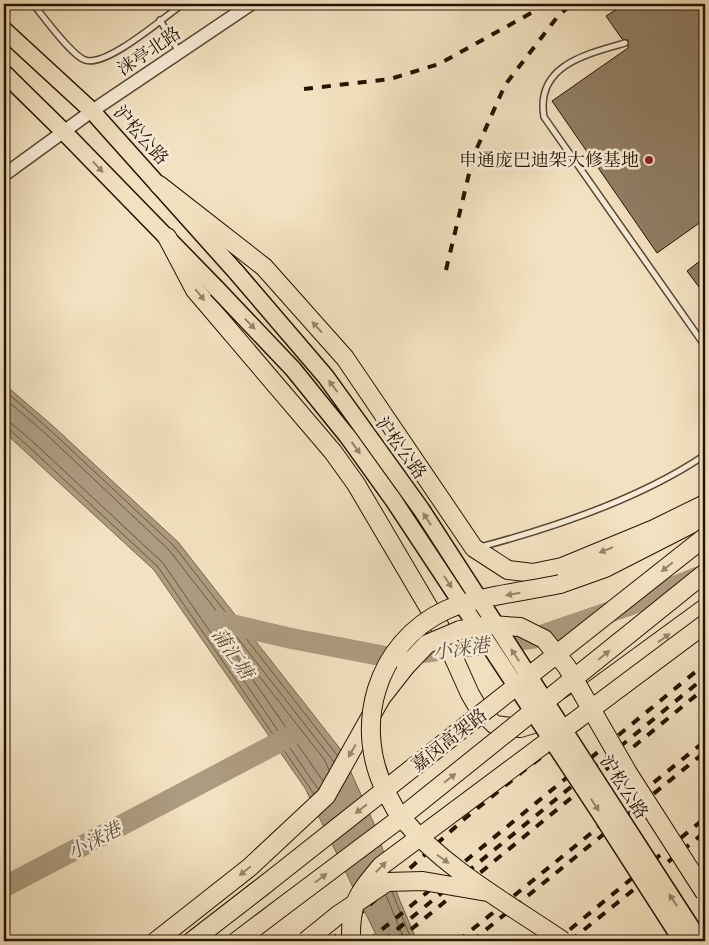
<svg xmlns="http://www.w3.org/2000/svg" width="709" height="945" viewBox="0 0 709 945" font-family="'EB Garamond','Noto Serif SC',serif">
	<rect width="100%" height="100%" fill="#f3e2c1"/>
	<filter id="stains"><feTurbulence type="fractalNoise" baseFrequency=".004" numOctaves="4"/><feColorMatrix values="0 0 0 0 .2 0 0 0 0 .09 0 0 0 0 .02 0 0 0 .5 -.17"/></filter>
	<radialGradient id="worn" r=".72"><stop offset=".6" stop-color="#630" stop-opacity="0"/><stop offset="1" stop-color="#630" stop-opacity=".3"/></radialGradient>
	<!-- water -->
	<path fill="#ad9b7f" stroke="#77644c" d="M4,384L53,426L178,542L341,750L375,826L398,896L417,941H379L305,788L154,570L4,432Z"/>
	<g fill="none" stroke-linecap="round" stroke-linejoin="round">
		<!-- shore -->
		<path stroke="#6a5640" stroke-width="1" d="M4,390L50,430L174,546L337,755
			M4,398L46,434L169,550L334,762
			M4,422L12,424L32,441L163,563L318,789
			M4,428L9,429L28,446L158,567L314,794
			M323,781L233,651V648H237L324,759L329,770
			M392,892L412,941
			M386,895L405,941"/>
		<!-- river -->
		<path stroke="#ad9b7f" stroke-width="21" d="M217,621L289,638L388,657L534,638L630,605L698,577
			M4,887L291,736"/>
	</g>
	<!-- building -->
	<path fill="#917e64" stroke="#261200" d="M625,4H705V219L657,253L552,101L628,48V40L622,39L606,16Z
		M705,257V295L687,271Z"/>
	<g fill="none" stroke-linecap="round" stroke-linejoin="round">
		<!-- service casing -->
		<g stroke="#594630" stroke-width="8">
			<path id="service" d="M33,4C43,16 71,55 85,60C106,68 164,17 183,4
				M160,20L179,52
				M625,43C587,54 535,65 544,117L705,346
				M480,547C556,527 640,499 705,455"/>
		</g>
		<!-- tertiary casing -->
		<g stroke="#594630" stroke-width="15">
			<path id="tertiary" d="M4,175L92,111L251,4"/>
		</g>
		<!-- primary casing -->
		<g stroke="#261200" stroke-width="19">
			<path id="primary" d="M4,30L92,111L237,273
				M4,73L64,132L217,289"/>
		</g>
		<!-- trunk casing -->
		<g stroke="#261200" stroke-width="20">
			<path id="trunk" d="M159,185L264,267L345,358L474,548L508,570L533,573L562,567L654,529L705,504
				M167,237L195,290L333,452L356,484L439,625L470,694L480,711L495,725L520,728L547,720L575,703L705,608
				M560,584L605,568L705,517
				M156,941L250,867L326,796L381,698L406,666
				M192,941L267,883
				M237,941L282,907"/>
		</g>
		<!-- service -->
		<use href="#service" stroke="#f7ecd7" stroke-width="5"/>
		<!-- tertiary -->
		<use href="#tertiary" stroke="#f7ecd7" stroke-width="12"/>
		<!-- primary -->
		<use href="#primary" stroke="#f3e2c1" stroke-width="16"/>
		<!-- trunk -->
		<use href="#trunk" stroke="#f3e2c1" stroke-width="18"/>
		<!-- rail -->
		<path stroke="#261200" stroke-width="4" stroke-dasharray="9 9" stroke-linecap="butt" d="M304,89L390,79L439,64L533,12L544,4
			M446,270L473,157L505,85L558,16L572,4
			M330,941L463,820L522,772L705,631
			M368,941L705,664
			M383,941L705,677
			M397,941L705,688
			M458,941L705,741
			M472,941L705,752
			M556,941L705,818
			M570,941L705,832"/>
		<!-- primary-bridge casing -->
		<g stroke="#261200" stroke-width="19" stroke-linecap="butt">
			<path id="primary-bridge" d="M237,273L326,377L421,509L700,941
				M217,289L293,369L348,437L394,501L598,810L682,941"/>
		</g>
		<!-- trunk-bridge casing -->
		<g stroke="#261200" stroke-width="20" stroke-linecap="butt">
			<path id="trunk-bridge" d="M560,584C528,591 474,597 446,610C375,643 352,728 387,794C392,802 395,811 401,817C445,869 507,903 563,941
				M406,666L427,644L460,630L491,625L520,627L544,639L567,667L628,773L705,893
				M267,883L705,537
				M282,907L394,823L705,573
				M306,941L338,915L387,882L423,881L487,892
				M351,941C350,903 357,895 381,866L705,624"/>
		</g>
		<!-- primary-bridge -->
		<use href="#primary-bridge" stroke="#f3e2c1" stroke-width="16"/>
		<!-- trunk-bridge -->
		<use href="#trunk-bridge" stroke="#f3e2c1" stroke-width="18"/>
	</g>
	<!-- one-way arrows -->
	<defs><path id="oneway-solid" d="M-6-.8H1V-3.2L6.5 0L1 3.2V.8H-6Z" transform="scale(1.25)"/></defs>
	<g fill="#97846a">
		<use href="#oneway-solid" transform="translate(98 167) rotate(47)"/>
		<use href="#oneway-solid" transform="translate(200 295) rotate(51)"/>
		<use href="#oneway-solid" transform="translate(250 324) rotate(46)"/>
		<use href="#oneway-solid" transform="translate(317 327) rotate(-132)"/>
		<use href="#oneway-solid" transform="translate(333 386) rotate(-126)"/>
		<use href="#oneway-solid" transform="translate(356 448) rotate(54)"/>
		<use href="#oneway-solid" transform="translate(427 519) rotate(-123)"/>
		<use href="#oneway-solid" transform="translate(606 550) rotate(158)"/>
		<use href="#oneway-solid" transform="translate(667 567) rotate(141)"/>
		<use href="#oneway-solid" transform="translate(448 582) rotate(57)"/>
		<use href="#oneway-solid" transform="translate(513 594) rotate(170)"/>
		<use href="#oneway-solid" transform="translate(664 638) rotate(-36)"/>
		<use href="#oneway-solid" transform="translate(515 655) rotate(-123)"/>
		<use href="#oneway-solid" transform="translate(604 655) rotate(-39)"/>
		<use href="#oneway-solid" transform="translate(352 751) rotate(120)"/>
		<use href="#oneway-solid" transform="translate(450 778) rotate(-38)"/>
		<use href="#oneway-solid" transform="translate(595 805) rotate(57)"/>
		<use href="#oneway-solid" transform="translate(361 809) rotate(142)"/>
		<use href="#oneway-solid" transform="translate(443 859) rotate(35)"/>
		<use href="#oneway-solid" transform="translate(381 867) rotate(-45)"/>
		<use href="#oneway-solid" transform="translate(245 871) rotate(141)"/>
		<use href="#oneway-solid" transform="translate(321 878) rotate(-37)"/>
		<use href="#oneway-solid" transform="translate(673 900) rotate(-123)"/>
	</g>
	<!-- markers -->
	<circle fill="#8f2418" stroke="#f7ecd7" stroke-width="2" cx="649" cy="160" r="5"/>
	<g text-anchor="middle" stroke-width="5" stroke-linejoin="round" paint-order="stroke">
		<!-- street labels -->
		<g font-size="18" fill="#261200" stroke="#f7ecd7">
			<text transform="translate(149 51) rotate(-34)" y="6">涞亭北路</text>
			<text transform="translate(141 135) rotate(48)" y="6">沪松公路</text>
			<text transform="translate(401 448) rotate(54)" y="6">沪松公路</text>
			<text transform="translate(449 740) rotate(-38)" y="6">嘉闵高架路</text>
			<text transform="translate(624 787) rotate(57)" y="6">沪松公路</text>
		</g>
		<!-- poi labels -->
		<g font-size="18" fill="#261200" stroke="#f7ecd7" text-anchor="end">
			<text x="639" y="166">申通庞巴迪架大修基地</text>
		</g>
		<!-- water labels -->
		<g font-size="19" font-style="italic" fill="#635039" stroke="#f7ecd7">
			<text transform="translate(461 648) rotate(-8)" y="7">小涞港</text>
			<text transform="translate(233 653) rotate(55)" y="7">蒲汇塘</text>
			<text transform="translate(94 840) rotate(-28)" y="7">小涞港</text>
		</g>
	</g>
	<!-- margin -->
	<rect width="709" height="945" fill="none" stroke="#f3e2c1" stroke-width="20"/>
	<rect x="5" y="5" width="699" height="935" fill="none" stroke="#261200" stroke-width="2.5"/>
	<rect x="10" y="10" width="689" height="925" fill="none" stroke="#261200"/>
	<rect width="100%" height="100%" filter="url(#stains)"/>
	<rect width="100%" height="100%" fill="url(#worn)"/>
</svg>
